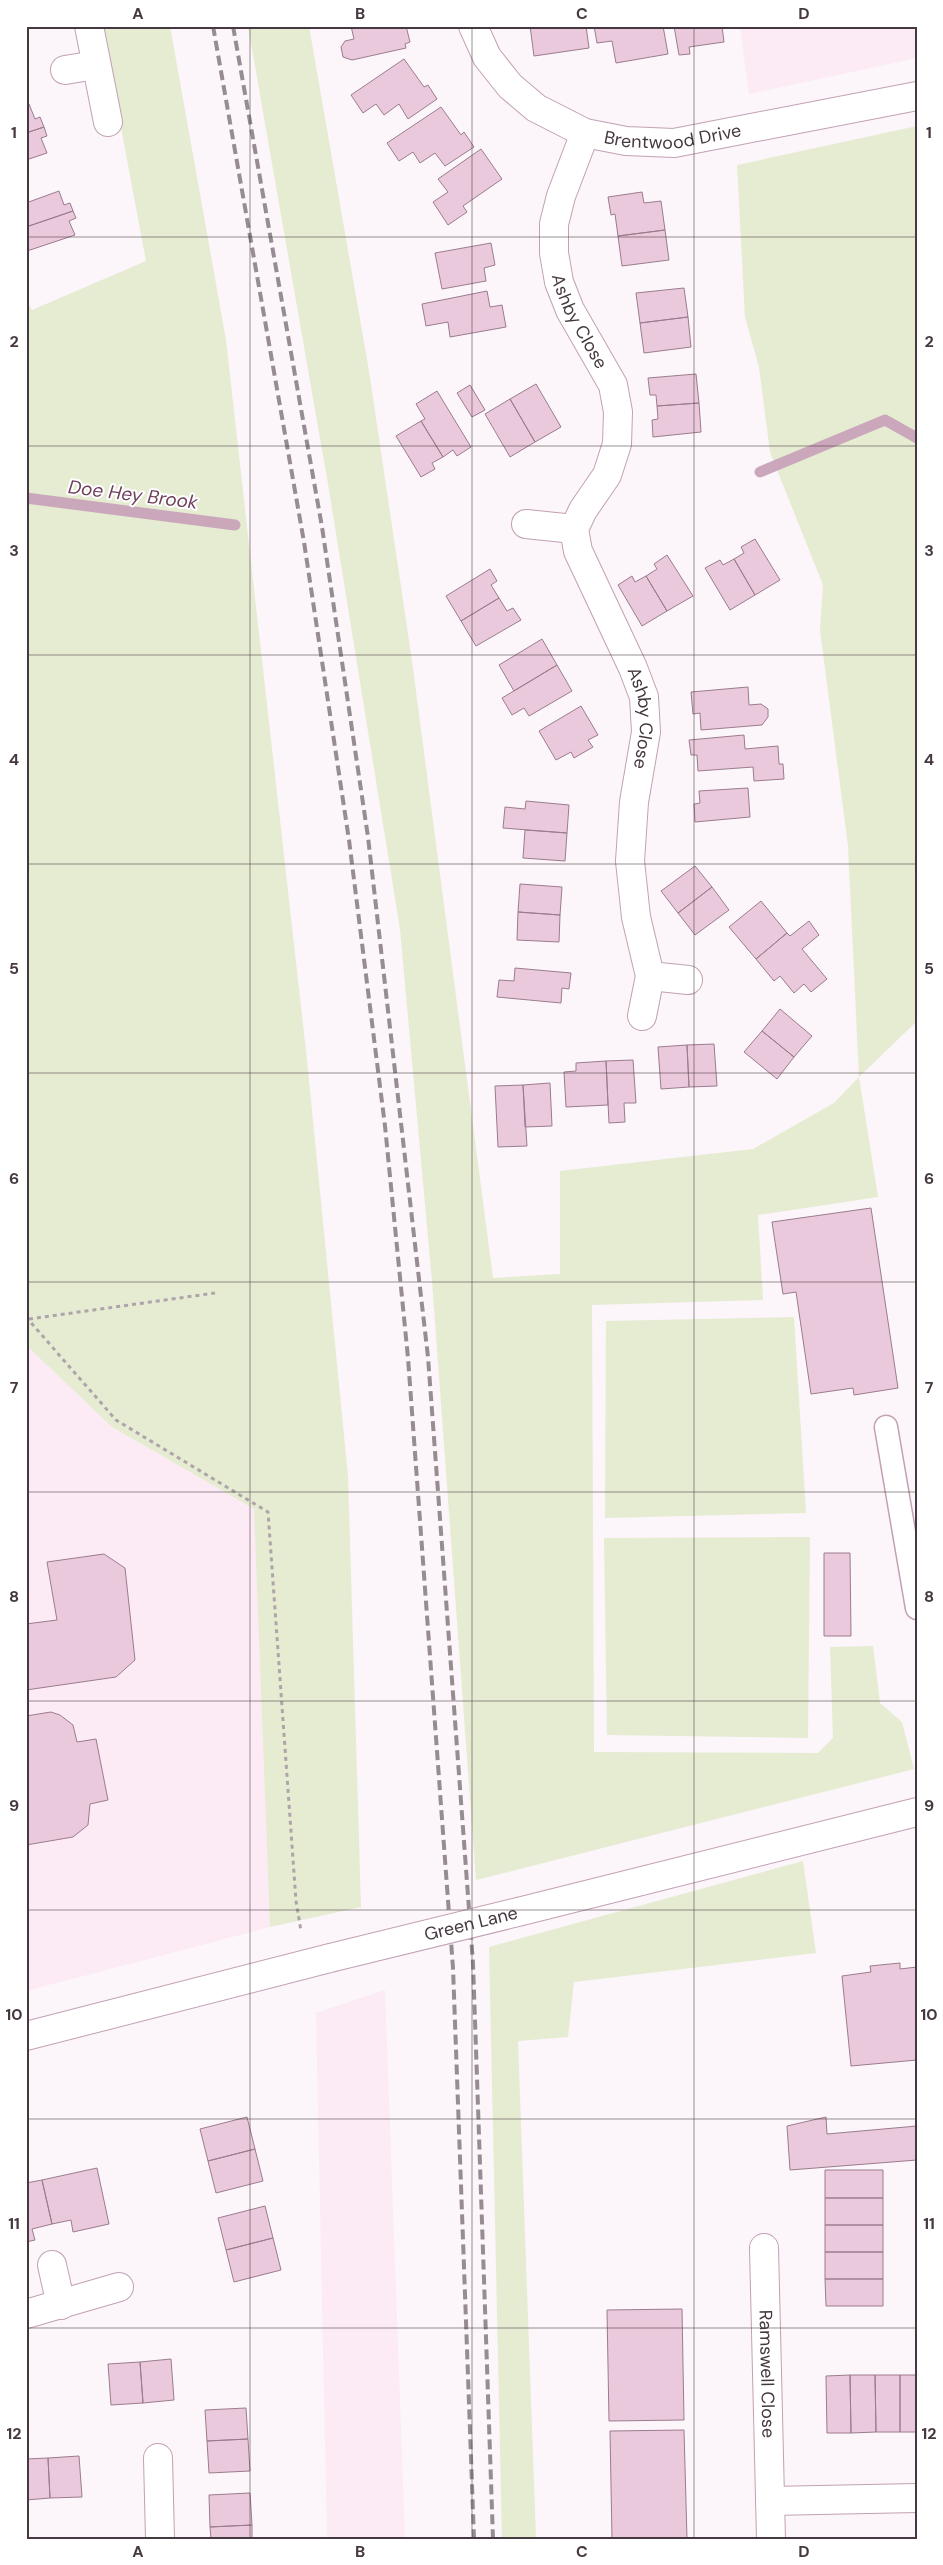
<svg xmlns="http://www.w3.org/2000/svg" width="943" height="2565" viewBox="0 0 943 2565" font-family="'DM Sans',sans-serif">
	<rect width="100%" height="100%" fill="#fcf5f9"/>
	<!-- built -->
	<path fill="#fcebf4" d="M740,26H917V58L749,94Z
		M26,1345L112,1427L254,1509L270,1927L26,1991Z
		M385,1990L405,2539H327L316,2013Z"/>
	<!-- green -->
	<path fill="#e5ecd2" d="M102,26H170L226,340L307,1060L348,1476L361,1907L270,1927L254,1509L112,1427L26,1345V300L32,310L146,261Z
		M248,26H309L369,371L412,661L493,1278L560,1274V1171L753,1149L834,1103L859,1077L848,846L820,630L823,585L770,452L759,367L745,317L737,165L917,126V1021L859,1077L878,1197L758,1215L763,1300L592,1305L594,1752L818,1753L833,1738L830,1647L873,1646L880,1703L902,1722L914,1769L476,1880L432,1281L400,929L328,484Z
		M794,1317L806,1513L605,1518L606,1321Z
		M810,1537L808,1738L607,1735L604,1538Z
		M803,1861L816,1953L574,1982L568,2037L518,2041L536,2539H502L489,1947Z"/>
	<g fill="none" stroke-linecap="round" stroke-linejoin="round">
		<!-- stream -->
		<path stroke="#cba7bc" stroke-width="11" d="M760,472L885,420L917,438
			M26,498L235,525"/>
	</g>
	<!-- building -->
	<path fill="#ebc9dc" stroke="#9b7c8e" d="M351,26H406L410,42L405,44L406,48L352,60L343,57L341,47L345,41L354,39Z
		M530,26H586L589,48L534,56Z
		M594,26H663L668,54L616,63L612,41L597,43Z
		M674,26H722L724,42L689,47L690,54L679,55Z
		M404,59L424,87L428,85L437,99L408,119L399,104L384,115L376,104L363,113L351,95Z
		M29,104L35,119L40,117L44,127L26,133V105Z
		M441,107L461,135L464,132L474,147L445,166L435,153L420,163L413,152L399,161L387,143Z
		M44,127L47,136L41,138L47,153L26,160V133Z
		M481,149L502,179L463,206L467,212L448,225L433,202L448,192L438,179Z
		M59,191L64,205L70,203L73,211L26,227V203Z
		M642,192L644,203L661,201L665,230L618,236L615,214L611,215L608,197Z
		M73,211L76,218L69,221L75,235L27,251L26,227Z
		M665,230L669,260L622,266L618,236Z
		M491,243L495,265L484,268L486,281L442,289L435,253Z
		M684,288L688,317L640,323L636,293Z
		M487,291L490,307L502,305L506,327L450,337L448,322L426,326L422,304Z
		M688,317L691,347L644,353L640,323Z
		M696,374L699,403L657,406L656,395H650L648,378Z
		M536,384L561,427L535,442L510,399Z
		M470,385L485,410L472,417L457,393Z
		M437,391L471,447L457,456L453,450L443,457L421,421L425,419L416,404Z
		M510,399L535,442L510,457L485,414Z
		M699,403L701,432L653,437L652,420L658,419L657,406Z
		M421,421L443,457L432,463L435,469L421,477L396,436Z
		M755,539L780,580L755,595L734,559L744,553L741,547Z
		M667,555L693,596L667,611L646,576L657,569L654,564Z
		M734,559L755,595L730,610L705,568L720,560L723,565Z
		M490,569L497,581L491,585L499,598L461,621L446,596Z
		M632,576L635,582L646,576L667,611L642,626L618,585Z
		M499,598L507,611L513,608L521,620L476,646L461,621Z
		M542,639L557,665L514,691L499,665Z
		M557,665L572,691L529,716L524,708L512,715L502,698Z
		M748,687L749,705L761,704L768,709V717L762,725L701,730L700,713L693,714L691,692Z
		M581,706L598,735L588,740L593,747L574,758L571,752L556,760L539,731Z
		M744,735L745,749L778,746L779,764H783L784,779L754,781L753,767L698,771L697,755H691L689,740Z
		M748,788L750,817L695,822L694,804L700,803L699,791Z
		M526,801L569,805L567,833L503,828L505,807L525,809Z
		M525,830L567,833L565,861L523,858Z
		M695,866L712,887L678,913L661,891Z
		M520,884L562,887L560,915L518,912Z
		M712,887L729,910L695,935L678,913Z
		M761,901L787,933L756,959L729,927Z
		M518,912L560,915L559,942L517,940Z
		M809,921L819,935L802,949L827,979L811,992L804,984L794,993L780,976L774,981L756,959L787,933L790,936Z
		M515,968L571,973L569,989L562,988L561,1003L497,997L499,980L514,981Z
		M780,1009L812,1036L794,1057L762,1031Z
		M762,1031L794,1057L777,1079L744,1052Z
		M714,1044L717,1086L689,1087L687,1045Z
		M687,1045L689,1087L661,1089L658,1047Z
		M633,1060L636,1103H624L625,1122L609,1123L606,1061Z
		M606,1061L608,1105L566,1107L564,1072L576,1071V1063Z
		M550,1083L552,1126L525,1127L523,1085Z
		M523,1085L527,1146L498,1147L495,1086Z
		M871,1208L898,1388L854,1395L853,1388L811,1394L796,1292L783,1294L772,1222Z
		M824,1553H850L851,1636H824Z
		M104,1554L125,1568L135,1660L116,1677L26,1690V1624L57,1620L47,1562Z
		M51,1712L60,1715L73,1725L77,1742L96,1739L108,1800L90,1804L88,1825L73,1837L26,1845V1716Z
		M900,1963V1969L917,1967V2060L851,2066L842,1976L871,1972L870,1966Z
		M247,2117L255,2149L208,2161L200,2129Z
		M826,2117L827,2134L917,2126V2160L790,2170L787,2126Z
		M255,2149L263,2181L216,2193L208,2161Z
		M97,2168L109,2224L73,2232L71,2220L52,2224L42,2180Z
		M825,2170H883V2198H825Z
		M42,2180L52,2224L32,2229L35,2240L26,2242V2183Z
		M825,2198H883V2225H825Z
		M265,2206L273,2238L226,2250L218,2218Z
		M825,2225H883V2252H825Z
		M273,2238L281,2270L234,2282L226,2250Z
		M825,2252H883V2279H825Z
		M825,2279H883V2306H826Z
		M682,2309L684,2420L609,2421L607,2310Z
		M171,2359L174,2400L143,2403L140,2362Z
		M140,2362L143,2403L111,2405L108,2364Z
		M850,2375L851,2433H827L826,2376Z
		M850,2375H875L876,2432L851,2433Z
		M875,2375H900V2432H876Z
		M900,2375H917V2432H900Z
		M246,2408L248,2439L207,2441L205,2410Z
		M684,2430L687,2539H612L610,2431Z
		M248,2439L250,2471L209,2473L207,2441Z
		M79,2456L82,2497L50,2498L48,2458Z
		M48,2458L50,2498L26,2500V2459Z
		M250,2493L252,2525L210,2527L209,2495Z
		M252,2525V2539H211L210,2527Z"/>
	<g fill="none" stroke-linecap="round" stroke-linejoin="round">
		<!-- service casing -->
		<g stroke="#c2a1b4" stroke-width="25">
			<path id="service" d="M886,1427L917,1608"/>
		</g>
		<!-- minor casing -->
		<g stroke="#c2a1b4" stroke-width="30">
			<g id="minor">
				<path d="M89,26L108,122"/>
				<path id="s1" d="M473,26L487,57L510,86L536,108L585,133L626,141L674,143L917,96"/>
				<path d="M65,70L96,65"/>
				<path id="s2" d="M585,133L561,196L554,224V253L559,282L570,310L613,385L618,412L617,444L607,475L583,510L574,529L578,551L633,668L644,697L646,732L634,802L630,861L636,917L650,976L642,1016"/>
				<path d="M526,524L574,529"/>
				<path d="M650,976L688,980"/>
				<path id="s3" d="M764,2248L771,2539"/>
				<path d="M52,2265L61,2305"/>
				<path d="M26,2314L119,2287"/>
				<path d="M158,2458L160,2539"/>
				<path d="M770,2501L917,2498"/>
			</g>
		</g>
		<!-- tertiary casing -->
		<g stroke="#c2a1b4" stroke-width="30">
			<path id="tertiary" d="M522,1911L917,1812
				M26,2036L330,1958"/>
		</g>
		<!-- path -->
		<path stroke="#aea4aa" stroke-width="3" stroke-dasharray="4 4" stroke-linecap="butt" d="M26,1317L116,1420L268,1512L296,1901L301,1931
			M29,1319L215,1293"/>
		<!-- service -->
		<use href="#service" stroke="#fff" stroke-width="22"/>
		<!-- minor -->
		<use href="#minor" stroke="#fff" stroke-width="28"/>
		<!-- tertiary -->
		<use href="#tertiary" stroke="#fff" stroke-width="28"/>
		<!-- rail -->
		<path stroke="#968c92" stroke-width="4" stroke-dasharray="10 5" stroke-linecap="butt" d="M213,26L304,542L349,840L385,1126L408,1358L453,1968L474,2539
			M233,26L322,527L368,837L428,1357L473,1963L493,2539"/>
		<!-- tertiary-bridge casing -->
		<g stroke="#c2a1b4" stroke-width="30" stroke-linecap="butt">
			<g id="tertiary-bridge">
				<path id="s4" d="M330,1958L522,1911"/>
			</g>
		</g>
		<!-- tertiary-bridge -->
		<use href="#tertiary-bridge" stroke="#fff" stroke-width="28"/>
	</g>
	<!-- grid -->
	<path fill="none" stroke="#453840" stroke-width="1" stroke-opacity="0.55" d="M250,26V2539M472,26V2539M694,26V2539M26,237H917M26,446H917M26,655H917M26,864H917M26,1073H917M26,1282H917M26,1492H917M26,1701H917M26,1910H917M26,2119H917M26,2328H917"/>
	<g text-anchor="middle" stroke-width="4" stroke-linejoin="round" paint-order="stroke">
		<!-- street labels -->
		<g font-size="18" fill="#453840" stroke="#fff">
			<text dy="6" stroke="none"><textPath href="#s1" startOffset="249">Brentwood Drive</textPath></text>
			<text dy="6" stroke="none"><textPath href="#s2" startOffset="199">Ashby Close</textPath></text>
			<text dy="6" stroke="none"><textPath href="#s2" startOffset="630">Ashby Close</textPath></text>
			<text dy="6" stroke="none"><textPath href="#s4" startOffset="145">Green Lane</textPath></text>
			<text dy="6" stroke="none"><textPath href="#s3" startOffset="126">Ramswell Close</textPath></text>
		</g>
		<!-- water labels -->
		<g font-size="19" font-style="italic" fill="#6f3e5c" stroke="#fff">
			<text transform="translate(133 494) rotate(7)" y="7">Doe Hey Brook</text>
		</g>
	</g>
	<!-- border -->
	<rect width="943" height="2565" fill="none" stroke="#ffffff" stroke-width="55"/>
	<rect x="28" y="28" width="888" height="2510" fill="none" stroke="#453840" stroke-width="2"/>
	<g font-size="16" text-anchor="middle" font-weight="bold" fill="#453840">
		<text x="138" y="19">A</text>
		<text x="360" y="19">B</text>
		<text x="582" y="19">C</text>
		<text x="804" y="19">D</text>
		<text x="14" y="138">1</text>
		<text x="929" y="138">1</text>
		<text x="14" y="347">2</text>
		<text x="929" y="347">2</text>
		<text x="14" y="556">3</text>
		<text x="929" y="556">3</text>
		<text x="14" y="765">4</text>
		<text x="929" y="765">4</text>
		<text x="14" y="974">5</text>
		<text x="929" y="974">5</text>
		<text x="14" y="1184">6</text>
		<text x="929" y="1184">6</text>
		<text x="14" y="1393">7</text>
		<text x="929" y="1393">7</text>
		<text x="14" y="1602">8</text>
		<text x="929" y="1602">8</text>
		<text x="14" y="1811">9</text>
		<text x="929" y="1811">9</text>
		<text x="14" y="2020">10</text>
		<text x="929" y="2020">10</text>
		<text x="14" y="2229">11</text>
		<text x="929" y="2229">11</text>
		<text x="14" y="2439">12</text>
		<text x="929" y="2439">12</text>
		<text x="138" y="2557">A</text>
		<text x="360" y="2557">B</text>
		<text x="582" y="2557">C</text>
		<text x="804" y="2557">D</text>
	</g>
</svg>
